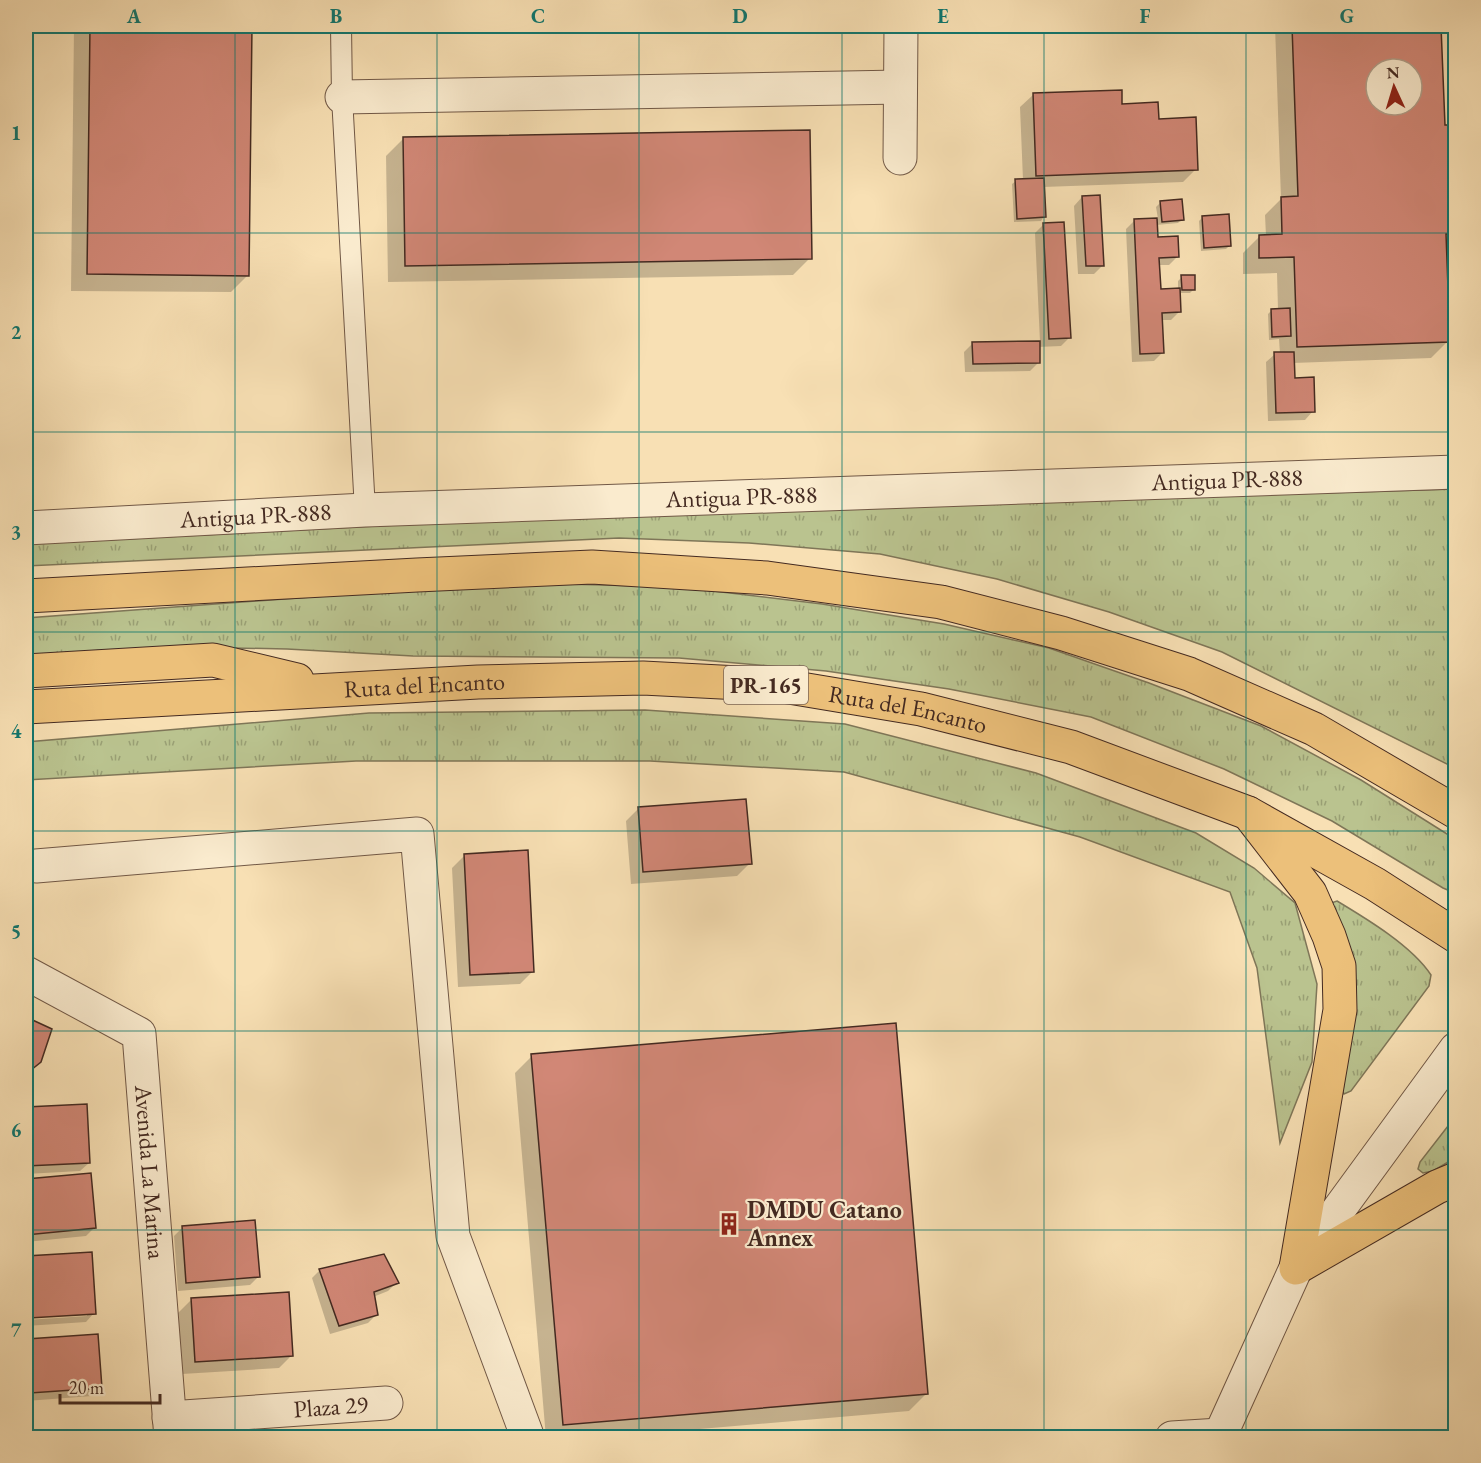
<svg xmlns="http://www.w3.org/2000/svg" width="1481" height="1463" viewBox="0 0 1481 1463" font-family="'EB Garamond',serif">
	<defs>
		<pattern id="grass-tufts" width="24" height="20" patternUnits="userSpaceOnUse" patternTransform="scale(1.5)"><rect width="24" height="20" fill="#bac38f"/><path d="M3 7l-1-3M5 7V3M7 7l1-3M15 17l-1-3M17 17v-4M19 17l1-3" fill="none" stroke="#999f74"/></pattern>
	</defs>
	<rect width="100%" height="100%" fill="#f8e0b4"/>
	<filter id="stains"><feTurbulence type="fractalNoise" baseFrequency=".00333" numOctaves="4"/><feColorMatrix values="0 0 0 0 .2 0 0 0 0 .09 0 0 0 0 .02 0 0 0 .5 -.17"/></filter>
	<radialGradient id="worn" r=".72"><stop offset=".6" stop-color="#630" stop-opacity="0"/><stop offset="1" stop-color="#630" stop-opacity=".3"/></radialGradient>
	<!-- grass -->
	<path fill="url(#grass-tufts)" stroke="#7f7658" stroke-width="1.5" d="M1455,489V768L1222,652L1109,612L997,579L880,554L749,543L619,538L26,566V544L613,514Z
		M564,584L679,587L822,604L944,624L1049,648L1149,683L1261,726L1361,780L1455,839V893L1443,888L1332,821L1224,769L1091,717L949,689L826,671L679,658L413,656L287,649L185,647L26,659V618L406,590Z
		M645,710L845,724L1036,773L1196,833L1254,868L1295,903L1317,984L1312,1062L1280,1143L1257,968L1230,892L1080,837L844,772L650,761H356L26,780V742L369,713Z
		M1337,901C1367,919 1412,946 1431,975L1429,986L1351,1091L1344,1094L1341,1087L1328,904Z
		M1455,1117V1158L1433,1171L1423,1173L1418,1169L1420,1162Z"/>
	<!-- shadow -->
	<path fill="#0003" fill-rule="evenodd" d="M74,26H251L248,275L231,292L71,291Z
		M1275,26H1440L1443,127L1456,126V250H1445L1448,341L1431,358L1293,363L1294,379L1313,411L1305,420L1268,421L1266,362L1275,354H1280L1279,339L1269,340L1268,314L1272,310H1278L1277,273L1243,274V253L1260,236H1266L1265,215L1281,199ZM1376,69H1412V105H1376Z
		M1033,95L1121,105L1158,120L1196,169L1183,182L1043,187L1044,217L1041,221L1014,222L1012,184L1016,181L1023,180L1020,107Z
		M403,139L810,258L793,275L388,282L386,156Z
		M1082,197L1103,265L1094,274H1078L1074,206Z
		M1160,203L1182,219L1178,223L1156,225V238L1178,256L1169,265H1158L1159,290L1178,289V281L1182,277L1194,289L1190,293H1179L1180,311L1171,320H1161L1162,353L1154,361L1132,362L1126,229L1135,220L1158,219L1156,207Z
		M1203,217L1229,246L1226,249L1201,251L1199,221Z
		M1043,225L1069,338L1061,346L1038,347L1039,362L1030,371L965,372L964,352L973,343L1040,342L1035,233Z
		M639,808L750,863L737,876L631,884L626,821Z
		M465,855L533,971L520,984L458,987L452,868Z
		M26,1019L51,1030L40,1061L26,1074Z
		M532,1056L926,1394L909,1411L595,1438H546L515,1073Z
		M86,1105L89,1163L80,1171L26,1174V1108Z
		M89,1175L94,1228L86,1236L26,1242V1180Z
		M183,1227L258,1277L250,1285L178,1291L174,1236Z
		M26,1257L94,1313L86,1322L26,1326V1320L87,1316V1313L26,1317Z
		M320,1270L397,1282L388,1291L373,1297L376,1315L368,1323L330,1334L312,1278Z
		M191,1300L292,1355L279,1368L182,1374L178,1313Z
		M27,1341L101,1388L92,1396L26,1401V1343Z"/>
	<!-- building -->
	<path fill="#d18776" stroke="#442a21" stroke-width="1.5" fill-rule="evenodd" d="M90,26H252L249,276L87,274Z
		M1292,26H1441L1445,125H1456V234H1446L1450,342L1297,347L1294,257L1259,258V235L1282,234L1281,197L1298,196ZM1376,69H1412V105H1376Z
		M1122,90V104L1158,102L1159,119L1196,117L1198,170L1036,176L1033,93Z
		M810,130L812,259L405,266L403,137Z
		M1044,178L1046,217L1017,219L1015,179Z
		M1100,195L1104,266H1086L1082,196Z
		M1182,199L1184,220L1162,222L1160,201Z
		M1229,214L1231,246L1204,248L1202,216Z
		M1157,218L1158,237L1178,236L1179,257L1159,258L1161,289L1180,288L1181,312L1162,313L1164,353L1140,354L1134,219Z
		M1064,222L1071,338L1049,339L1043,223Z
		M1181,275H1195V290H1182Z
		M1290,308L1291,336L1272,337L1271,309Z
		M1040,341V363L973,364L972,342Z
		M1274,352H1294L1295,378L1314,377L1315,412L1276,413Z
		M746,799L752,864L643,872L638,807Z
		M528,850L534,972L470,975L464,854Z
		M26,1017L52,1029L41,1062L26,1074Z
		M896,1023L928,1394L563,1425L531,1054Z
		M87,1104L90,1163L26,1166V1107Z
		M91,1173L96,1228L26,1235V1179Z
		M255,1220L260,1277L186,1283L182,1226Z
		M92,1252L96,1314L29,1318L26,1256Z
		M384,1254L399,1283L374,1292L378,1315L339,1326L319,1269Z
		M289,1292L293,1356L195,1362L191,1298Z
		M98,1334L102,1388L30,1393L27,1339Z
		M438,1431L445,1438H432Z"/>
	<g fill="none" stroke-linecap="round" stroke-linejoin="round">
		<!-- service casing -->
		<g stroke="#715846" stroke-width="22">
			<path id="service" d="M341,26L342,97L365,510"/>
		</g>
		<!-- minor casing -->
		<g stroke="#715846" stroke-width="35">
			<g id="minor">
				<path d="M342,97L900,87"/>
				<path d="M900,158L901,26"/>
				<path id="s1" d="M26,528L365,510L1456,472"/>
				<path d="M36,866L417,834L453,1236L528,1438"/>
				<path id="s2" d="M26,973L139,1034L171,1438"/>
				<path id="s3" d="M169,1418L386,1403"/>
				<path d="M1172,1438L1220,1435"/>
			</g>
		</g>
		<!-- tertiary casing -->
		<g stroke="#715846" stroke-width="35">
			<path id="tertiary" d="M1219,1438L1296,1268L1456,1049"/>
		</g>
		<!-- primary casing -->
		<g stroke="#442a21" stroke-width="35">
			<g id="primary">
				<path d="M26,596L417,575L592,567L767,578L941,602L1061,633L1189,674L1314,729L1456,812"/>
				<path d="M26,671L213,660L297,680"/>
				<path id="s4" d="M26,707L478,682L643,678L777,685L921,709L1071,747L1248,813L1375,884L1456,936"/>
			</g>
		</g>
		<!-- motorway casing -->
		<g stroke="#442a21" stroke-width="35">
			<path id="motorway" d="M1248,813L1310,893L1329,936L1339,966L1340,1010L1296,1268
				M1296,1268L1437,1187L1456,1179"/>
		</g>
		<!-- service -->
		<use href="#service" stroke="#faebce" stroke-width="20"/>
		<!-- minor -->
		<use href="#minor" stroke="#faebce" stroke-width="33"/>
		<!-- tertiary -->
		<use href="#tertiary" stroke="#faebce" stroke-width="33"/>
		<!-- primary -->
		<use href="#primary" stroke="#ecc07a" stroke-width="33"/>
		<!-- motorway -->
		<use href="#motorway" stroke="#ecc07a" stroke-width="33"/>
	</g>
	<!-- grid -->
	<path fill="none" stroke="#0f766e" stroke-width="1.5" stroke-opacity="0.55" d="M235,26V1438M437,26V1438M639,26V1438M842,26V1438M1044,26V1438M1246,26V1438M26,233H1456M26,432H1456M26,632H1456M26,831H1456M26,1031H1456M26,1230H1456"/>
	<!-- icons -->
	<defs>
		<g id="building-bare" transform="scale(1.8)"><path d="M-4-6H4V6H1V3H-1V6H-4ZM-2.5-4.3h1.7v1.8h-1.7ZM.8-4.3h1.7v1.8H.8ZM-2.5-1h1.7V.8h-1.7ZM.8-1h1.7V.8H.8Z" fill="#8f2418" stroke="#faebce" stroke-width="2.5" paint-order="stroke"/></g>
	</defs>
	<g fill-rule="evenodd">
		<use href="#building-bare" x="729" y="1224"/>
	</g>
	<g text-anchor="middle" stroke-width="4.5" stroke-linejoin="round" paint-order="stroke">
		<!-- shield labels -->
		<rect fill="#faebce" stroke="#7b6455" stroke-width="1.5" x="724" y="666" width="84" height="38" rx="4.5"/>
		<g font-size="22" font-weight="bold" fill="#442a21">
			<text x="766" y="693">PR-165</text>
		</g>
		<!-- street labels -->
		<g font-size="24" fill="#442a21" stroke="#faebce">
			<text dy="8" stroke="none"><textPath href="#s1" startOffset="1202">Antigua PR-888</textPath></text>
			<text dy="8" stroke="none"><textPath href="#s1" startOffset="716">Antigua PR-888</textPath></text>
			<text dy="8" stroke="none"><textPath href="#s1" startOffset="230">Antigua PR-888</textPath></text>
			<text dy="8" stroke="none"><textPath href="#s4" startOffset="399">Ruta del Encanto</textPath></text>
			<text dy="8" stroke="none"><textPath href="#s4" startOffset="885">Ruta del Encanto</textPath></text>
			<text dy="8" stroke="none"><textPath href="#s2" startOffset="267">Avenida La Marina</textPath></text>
			<text dy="8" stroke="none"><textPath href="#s3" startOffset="162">Plaza 29</textPath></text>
		</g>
		<!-- poi labels -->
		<g font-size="24" font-weight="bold" fill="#442a21" stroke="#faebce" text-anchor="start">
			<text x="747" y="1218">DMDU Catano<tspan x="747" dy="28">Annex</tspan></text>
		</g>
	</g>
	<!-- margin -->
	<rect width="1481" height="1463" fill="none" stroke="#f8e0b4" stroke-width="66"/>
	<!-- north arrow -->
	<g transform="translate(1394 87) rotate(356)"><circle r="28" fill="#faebce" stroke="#b19e89" stroke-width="1.5"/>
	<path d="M0-4.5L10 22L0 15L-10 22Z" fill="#8f2418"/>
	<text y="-9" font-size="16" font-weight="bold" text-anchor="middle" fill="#442a21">N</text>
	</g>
	<!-- scale -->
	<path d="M60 1394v9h100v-9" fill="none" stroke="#442a21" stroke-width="3"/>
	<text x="69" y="1394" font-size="18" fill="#442a21" stroke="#faebce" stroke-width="4.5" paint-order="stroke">20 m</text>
	<rect x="33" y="33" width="1415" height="1397" fill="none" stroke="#0f766e" stroke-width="2"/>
	<g font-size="20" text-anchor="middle" font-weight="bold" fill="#0f766e">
		<text x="134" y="23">A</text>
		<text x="336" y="23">B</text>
		<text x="538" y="23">C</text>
		<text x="740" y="23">D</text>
		<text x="943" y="23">E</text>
		<text x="1145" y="23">F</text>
		<text x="1347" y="23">G</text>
		<text x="16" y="140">1</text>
		<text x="16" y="339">2</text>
		<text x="16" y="539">3</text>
		<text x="16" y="738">4</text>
		<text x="16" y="938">5</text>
		<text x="16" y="1137">6</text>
		<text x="16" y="1337">7</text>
	</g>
	<rect width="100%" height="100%" filter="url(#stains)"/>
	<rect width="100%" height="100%" fill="url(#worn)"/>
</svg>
